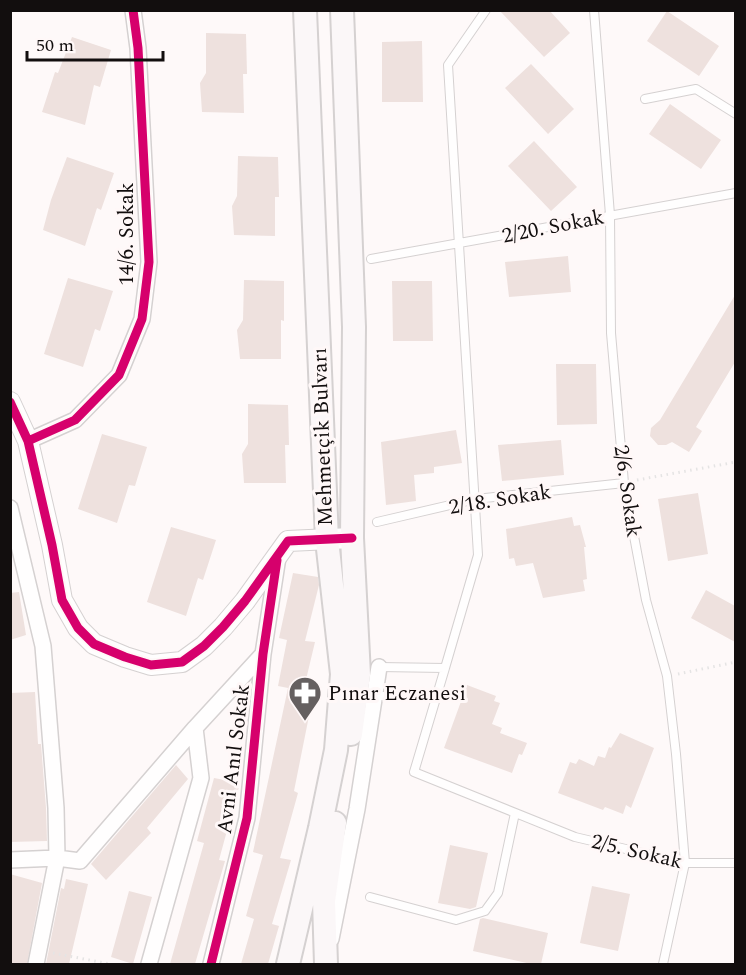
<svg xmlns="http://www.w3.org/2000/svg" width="746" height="975" viewBox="0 0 746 975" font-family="Spectral,serif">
	<rect width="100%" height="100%" fill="#fef9f9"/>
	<!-- building -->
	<path fill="#eee1de" d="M499,10H549L570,33L544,57Z
		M667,11L719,46L699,76L647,41Z
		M206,33L246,34L247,74H243L244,113L202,112L200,83L206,73Z
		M72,37L111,50L100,87L94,85L85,125L42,112L55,72L58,73Z
		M422,41L423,102H382V42Z
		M531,64L574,109L548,134L505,88Z
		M670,104L721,140L701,169L649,134Z
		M534,141L577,187L551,211L508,166Z
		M238,156L278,157L279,197H275V236L234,235L232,206L237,196Z
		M67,157L114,173L101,210L97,208L85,246L43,230L51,200Z
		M568,256L571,292L509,297L505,262Z
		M68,278L113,291L100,331L95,329L83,367L44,354Z
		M244,280L284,281V321L281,320V359H240L237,330L243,320Z
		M392,281H432L433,341H393Z
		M735,295V362L696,427L702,431L689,452L672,442L666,445H658L650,436L651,428L660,420Z
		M556,364H596L597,424L557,425Z
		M248,404L288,405L289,445H285L286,483H244L242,454L248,444Z
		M456,430L462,463L434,467V473L414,475L416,501L386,505L381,442Z
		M102,434L147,447L135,486L129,485L117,523L78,509Z
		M561,440L564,475L502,481L498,445Z
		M698,493L708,554L668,561L658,499Z
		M572,517L574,526L580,525L586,547H584L587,579L583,580L585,591L543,598L533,563L516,566L514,558L509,559L506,529Z
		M171,527L216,540L203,580L198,578L186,616L147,602Z
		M293,573L318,577L319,585L305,641L315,642L299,709L310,711L294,791L298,793L280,858L291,860L272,924L279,926L268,964H241L254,919L246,916L263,855L253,852L288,688L278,686L287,640L279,638Z
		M706,590L735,606V642L691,618Z
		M19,592L26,635L10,640V593Z
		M467,685L496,696L494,701L500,703L492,724L502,728L500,733L527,743L522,755L519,754L512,773L444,748Z
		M35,692L38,744H41L46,808L47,841L10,842V693Z
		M620,733L654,748L631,808L626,805L623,814L605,807L603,810L558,793L570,762L576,764L579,759L594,766L598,756L605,758L609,747L611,748Z
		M176,765L188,779L147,828L151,833L106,880L91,864Z
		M214,778L240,783L219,860L225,861L195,964H170L204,843L197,841Z
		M450,845L488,853L476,907L470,909L438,903Z
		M10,874L42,883L27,964H10Z
		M66,879L88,884L69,964H46L61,888L64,889Z
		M592,886L630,894L618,951L580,943Z
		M129,891L152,897L133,964L111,957Z
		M483,918L548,933L541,964H531L473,951L480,919Z"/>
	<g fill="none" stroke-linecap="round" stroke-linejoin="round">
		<!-- service casing -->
		<g stroke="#d5d1d1" stroke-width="10">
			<path id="service" d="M594,10L610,215L611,333L624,483L646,600L667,676L676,754L685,863L663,964
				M645,99L696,89L736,114
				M371,259L736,193
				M377,522L476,499L624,483
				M379,667L445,668L478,555L448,65L486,10
				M445,668L414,772L575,837L685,863H736
				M374,696H436
				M370,897L456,920L485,911L498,893L515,813"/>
		</g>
		<!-- minor casing -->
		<g stroke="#d5d1d1" stroke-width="18">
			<path id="minor" d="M28,441L75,420L119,375L142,319L149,262L138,48L133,10
				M10,508L43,646L56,808L57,858L80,861L195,728
				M10,860L57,858L36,964
				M331,939L357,809L379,667
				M149,964L201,778L195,728L263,654
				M211,964L247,818L263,654L278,557"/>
		</g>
		<!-- tertiary casing -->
		<g stroke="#d5d1d1" stroke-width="22">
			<path id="tertiary" d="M10,402L28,441L52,545L62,600L78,628L94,644L125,657L151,665L182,662L204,646L223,627L245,601L288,541L352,538"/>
		</g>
		<!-- secondary casing -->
		<g stroke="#d5d1d1" stroke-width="26">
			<path id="secondary" d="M342,10L354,327L352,538L359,675L351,734
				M288,964L320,828L336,750L342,674L327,540L305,10
				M326,964L324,901L335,823"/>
		</g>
		<!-- path -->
		<path stroke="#e5e4e4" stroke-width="3" stroke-dasharray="1.5 4.5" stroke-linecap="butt" d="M637,480L736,462
			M678,674L736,662
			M53,953L110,964"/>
		<!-- service -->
		<use href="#service" stroke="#fffefe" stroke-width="8"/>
		<!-- minor -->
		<use href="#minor" stroke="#fffefe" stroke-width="15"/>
		<!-- tertiary -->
		<use href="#tertiary" stroke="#fffefe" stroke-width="20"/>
		<!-- secondary -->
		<use href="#secondary" stroke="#fbf7f8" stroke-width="22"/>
		<!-- cycleway casing -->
		<g stroke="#fff8f8" stroke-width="13">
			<path id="cycleway" d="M10,402L28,441L52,545L62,600L78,628L94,644L125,657L151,665L182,662L204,646L223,627L245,601L288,541L352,538
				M28,441L75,420L119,375L142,319L149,262L138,48L133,10
				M211,964L247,818L263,654L277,560"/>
		</g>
		<!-- cycleway -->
		<use href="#cycleway" stroke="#d6006c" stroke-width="9"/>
	</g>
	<!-- icons -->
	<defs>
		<g id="pharmacy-pin" transform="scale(1.725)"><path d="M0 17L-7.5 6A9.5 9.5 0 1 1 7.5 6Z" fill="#656060" stroke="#fff8f8"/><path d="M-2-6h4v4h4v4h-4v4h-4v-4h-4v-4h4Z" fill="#fff"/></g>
	</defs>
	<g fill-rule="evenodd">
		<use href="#pharmacy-pin" x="305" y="693"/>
	</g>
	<g text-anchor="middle" stroke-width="6" stroke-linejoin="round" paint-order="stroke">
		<!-- street labels -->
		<g font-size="21" fill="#120e0e" stroke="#fff8f8">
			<text transform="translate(553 226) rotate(-11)" y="7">2/20. Sokak</text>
			<text transform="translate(126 234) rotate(-90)" y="7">14/6. Sokak</text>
			<text transform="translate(322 437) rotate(-92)" y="7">Mehmetçik Bulvarı</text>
			<text transform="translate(628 491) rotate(82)" y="7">2/6. Sokak</text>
			<text transform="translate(500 499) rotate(-9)" y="7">2/18. Sokak</text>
			<text transform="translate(233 759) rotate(-83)" y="7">Avni Anıl Sokak</text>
			<text transform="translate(637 851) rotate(13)" y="7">2/5. Sokak</text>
		</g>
		<!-- poi labels -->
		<g font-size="21" fill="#120e0e" stroke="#fff8f8" text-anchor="start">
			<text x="328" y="700">Pınar Eczanesi</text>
		</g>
	</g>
	<!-- border -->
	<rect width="746" height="975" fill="none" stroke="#120e0e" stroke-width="24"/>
	<!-- scale -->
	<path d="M27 51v9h136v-9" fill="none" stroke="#120e0e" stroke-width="3"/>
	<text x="36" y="51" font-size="18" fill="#120e0e" stroke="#fff8f8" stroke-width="4.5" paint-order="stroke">50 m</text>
</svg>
